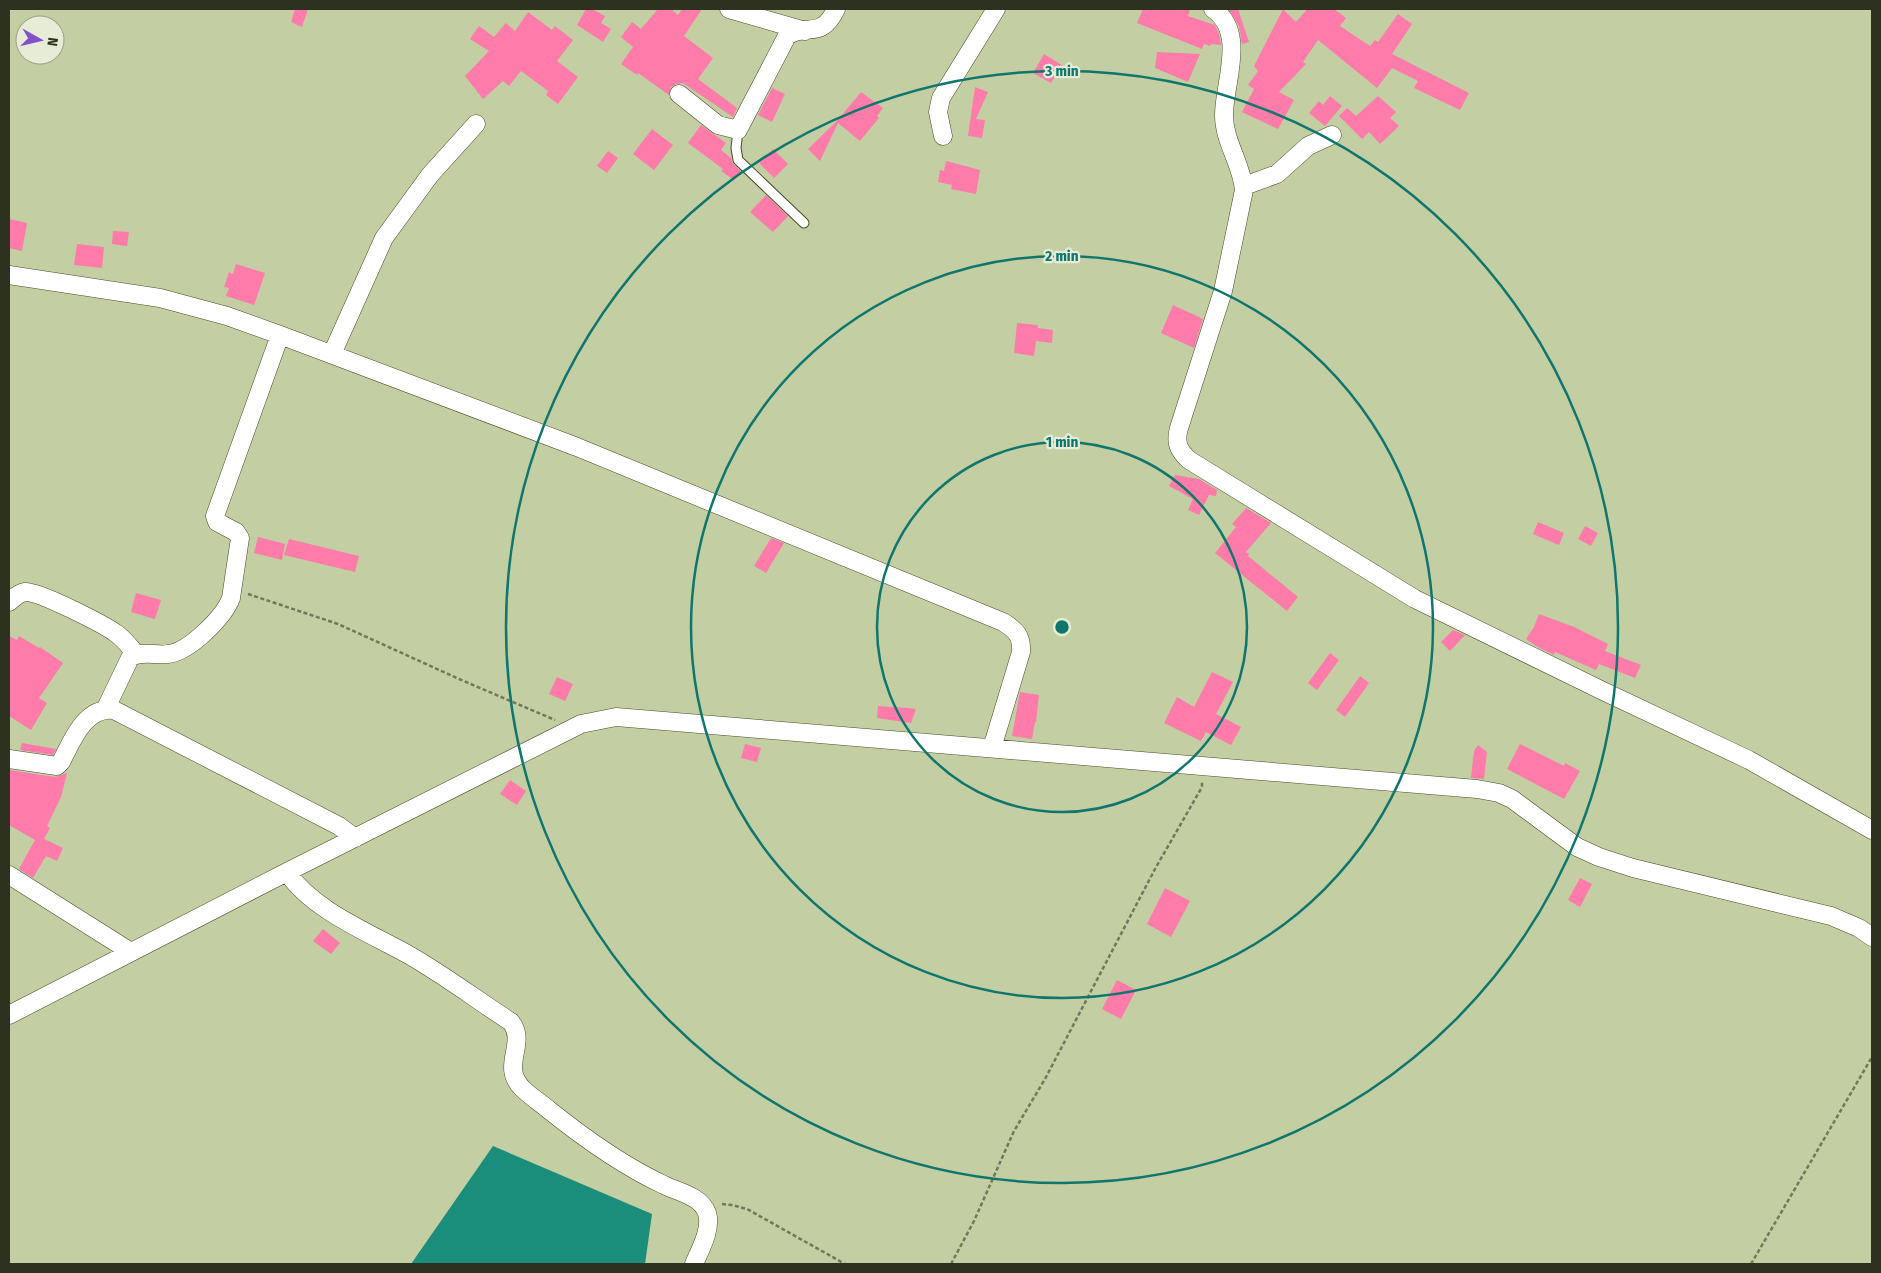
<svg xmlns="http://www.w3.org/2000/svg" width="1881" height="1273" viewBox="0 0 1881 1273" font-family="'Fira Sans Condensed',sans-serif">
	<rect width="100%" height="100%" fill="#c3cea2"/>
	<!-- water -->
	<path fill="#1b8d7b" d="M493,1146L652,1214L645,1264H411Z"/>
	<!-- building -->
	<path fill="#fe7baa" d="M295,9H308L302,27L291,22Z
		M586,9H592L605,16L601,23L611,29L603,42L577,25Z
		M658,9H671L678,15L682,9H702L684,36L713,58L698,79L737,108L733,117L683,83L676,84L671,87L669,95L638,73L637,75L621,64L633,47L621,37L632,22L641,29Z
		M1143,9H1190L1188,16L1215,25L1219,34L1221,45L1211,44L1210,46L1204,44L1202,49L1137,23Z
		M1228,9H1238L1249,42L1242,44L1239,26Z
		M1283,9L1296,22L1307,9H1334L1346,18L1340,26L1370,46L1375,40L1378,42L1398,14L1412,24L1392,54L1469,93L1460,110L1414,88L1418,81L1392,68L1377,88L1318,40L1303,62L1306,64L1279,92L1294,100L1278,129L1242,112L1254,89L1248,85L1258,71L1254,66Z
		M528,12L552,30L555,26L573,40L557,61L578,77L558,104L546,95L548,91L521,71L509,86L503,81L483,99L465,76L489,51L470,39L479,26L494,37L506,23L515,31Z
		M1157,52L1200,54L1188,82L1155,68Z
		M1044,54L1062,65L1051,83L1033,73Z
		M975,87L988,92L976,119L985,120L982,138L968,136Z
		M772,88L785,94L772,122L758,115Z
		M861,92L883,108L877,116L879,118L860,141L838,123L820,161L808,149L836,122Z
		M1330,96L1342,106L1325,126L1309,113L1319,101L1323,105Z
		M1378,96L1396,112L1390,118L1399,126L1380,144L1369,132L1362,139L1339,116L1347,108L1356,116Z
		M701,125L726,143L721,150L731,158L733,164L741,171L734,180L721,171L723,169L688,143Z
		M652,129L673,145L654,170L633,154Z
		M773,149L788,164L774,178L759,163Z
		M608,151L618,158L607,173L597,166Z
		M946,161L980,170L976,194L951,189L952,185L938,182L940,170L944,171Z
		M766,195L788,216L773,232L750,212Z
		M9,219L27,223L22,251L9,248Z
		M113,231L129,232L127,246L112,244Z
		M77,244L104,247L102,268L74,265Z
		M236,264L265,273L254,305L226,296L229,288L224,287L229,272L233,274Z
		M1173,305L1203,319L1194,348L1161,333Z
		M1017,323L1038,325V328L1053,330L1052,343L1036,341L1034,356L1014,353Z
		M1175,475L1199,479L1217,490L1216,496L1209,495L1199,515L1188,510L1193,499L1169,486Z
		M1246,508L1271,523L1246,552L1249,554L1248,556L1298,597L1287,611L1215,553L1236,527L1232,524Z
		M1538,522L1564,533L1559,545L1533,534Z
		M1585,526L1598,533L1591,546L1578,539Z
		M258,537L285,544L282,560L254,553Z
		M771,538L784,543L766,573L754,566Z
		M289,539L359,556L355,572L284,555Z
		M136,593L161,600L155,619L131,612Z
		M1539,614L1574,627L1608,644L1605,651L1641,665L1635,678L1599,664L1596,670L1555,652L1554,655L1536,646L1526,639L1534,627Z
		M1453,630L1465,635L1450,651L1441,642Z
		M9,636L17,640L19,636L39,648L40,647L63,663L39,698L47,703L31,730L9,716Z
		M1330,653L1339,660L1317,690L1308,683Z
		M1212,672L1233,682L1216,714L1241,727L1231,745L1206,732L1201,741L1164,723L1177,697L1194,707Z
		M1360,676L1369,683L1345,717L1336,710Z
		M557,677L573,684L565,701L549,694Z
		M1020,692L1039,695L1036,722H1035L1032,739L1012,736Z
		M878,706L908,708L916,709L911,723L877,718Z
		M22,743L56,749L53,755L20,750Z
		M745,744L761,748L757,762L741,758Z
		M1520,744L1564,766L1565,763L1580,771L1564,799L1507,769Z
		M1478,745L1487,752L1484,779L1471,778L1474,751Z
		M9,770L55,777L67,773L61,797L47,826L50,828L44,839L63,848L57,861L46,856L33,878L19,869L35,840L9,825Z
		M510,780L526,791L517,805L500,794Z
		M1580,878L1592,884L1580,907L1568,900Z
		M1165,888L1190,901L1171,937L1147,924Z
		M323,929L340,943L331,954L313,941Z
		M1117,980L1136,990L1121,1019L1102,1009Z"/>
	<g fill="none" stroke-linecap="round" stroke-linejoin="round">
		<!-- service casing -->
		<g stroke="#464e27" stroke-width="11">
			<path id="service" d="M738,130L736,148L738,160L804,223"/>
		</g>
		<!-- minor casing -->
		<g stroke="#464e27" stroke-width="19">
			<path id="minor" d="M729,9L805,31
				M1213,9C1247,32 1224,83 1224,115C1224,142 1242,164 1244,190L1223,291L1179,428C1175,442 1178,450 1189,460L1415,599L1603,691L1749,760L1872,830
				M679,94L718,125L738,130L787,36C806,22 821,41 836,9
				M943,136L938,112L941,98L996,9
				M1244,186L1277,174L1308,146L1332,135
				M9,275L160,298L227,316L280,335L577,447L1003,622C1016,630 1022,636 1021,652L992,748
				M332,354L384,238L430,175L476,124
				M9,602C14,598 18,593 25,592C39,591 105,625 117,634C125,640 130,647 136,654
				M105,710L130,658C140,650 156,656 168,654C189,652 224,617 231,598L240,538L236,532L217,522L215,516L280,335
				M9,759L57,766L61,762C72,741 85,706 114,710L339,826L355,838
				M287,872C312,910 370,933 409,955C444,975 477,1000 511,1022C528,1044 499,1066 523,1089C531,1097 541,1103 549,1110C584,1138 623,1166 664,1185C678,1192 701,1196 707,1213C712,1229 700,1250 694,1264
				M9,875L131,952
				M9,1015L287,872L581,724L616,717L1477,789L1499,793L1512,799L1577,847L1599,857L1633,868L1831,916L1859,928L1872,937"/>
		</g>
		<!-- path -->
		<path stroke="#71785b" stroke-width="2.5" stroke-dasharray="4 2.5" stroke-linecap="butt" d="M248,594L338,624L459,679L555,720
			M722,1204L732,1205L747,1209L845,1264
			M951,1264L974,1221L1014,1131L1045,1079L1155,869L1202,787V782
			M1751,1264L1872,1057"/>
		<!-- service -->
		<use href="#service" stroke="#fff" stroke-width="9"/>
		<!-- minor -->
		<use href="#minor" stroke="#fff" stroke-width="18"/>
	</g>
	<!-- distance rings -->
	<g fill="none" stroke="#0f766e" stroke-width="2.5">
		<circle cx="1062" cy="627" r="185"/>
		<circle cx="1062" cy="627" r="371"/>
		<circle cx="1062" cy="627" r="556"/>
	</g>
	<circle cx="1062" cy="627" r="8" fill="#0f766e" stroke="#e6ecd6" stroke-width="2.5"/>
	<g font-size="15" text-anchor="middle" font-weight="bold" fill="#0f766e" stroke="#e6ecd6" stroke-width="4.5" stroke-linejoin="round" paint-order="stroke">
		<text x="1062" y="76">3 min</text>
		<text x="1062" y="261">2 min</text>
		<text x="1062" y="447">1 min</text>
	</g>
	<!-- border -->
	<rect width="1881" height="1273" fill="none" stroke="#2d3220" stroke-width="20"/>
	<!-- north arrow -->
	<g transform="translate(40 40) rotate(98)"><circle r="24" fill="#e6ecd6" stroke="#9ca28d"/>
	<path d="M0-4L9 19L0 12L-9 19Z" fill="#8250c8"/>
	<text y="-8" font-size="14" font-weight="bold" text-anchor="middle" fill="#2d3220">N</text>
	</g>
</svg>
